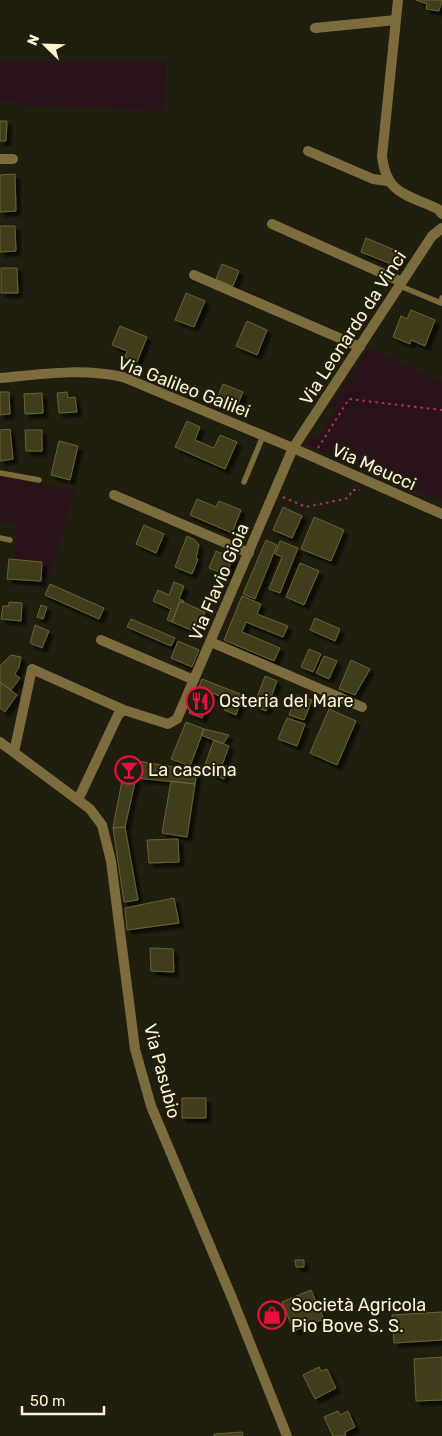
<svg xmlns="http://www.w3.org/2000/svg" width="442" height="1436" viewBox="0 0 442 1436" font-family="Rubik,sans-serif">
	<defs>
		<filter id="shadow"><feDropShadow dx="4.5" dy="4.5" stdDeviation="1" flood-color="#0009"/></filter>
	</defs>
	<rect width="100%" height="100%" fill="#201e0f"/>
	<!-- green -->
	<path fill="#2a121a" d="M0,61H166L165,111L17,105V102L0,101Z
		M369,349L442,381V501L304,444L309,436L317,440L337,408L331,405Z
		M0,477L75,490L48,581L15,555L17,524L0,522Z"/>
	<!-- building -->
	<path fill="#403c1c" stroke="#6a6330" filter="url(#shadow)" d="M416,0H442L439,11L426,9L427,4Z
		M0,121H7L6,141H0Z
		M15,174L16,211L0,212V175Z
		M0,226H15L16,251L0,252Z
		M366,238L402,253L396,266L361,252Z
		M222,264L239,271L233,286L216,279Z
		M1,268H17L18,293H1Z
		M186,293L205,301L194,327L175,320Z
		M411,310L435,320L425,346L411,340L410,344L393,337L401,316L407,319Z
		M247,321L267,330L257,355L236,346Z
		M120,326L147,337L137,362L125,357L127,351L112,345Z
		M223,384L243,392L235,411L215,403Z
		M0,392H9L10,414L0,415Z
		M67,392L68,398L75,397L77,412L59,413L57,393Z
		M42,393L43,413L25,414L24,394Z
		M187,421L200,427L195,440L214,448L220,435L237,442L225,469L175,447Z
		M10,429L13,459L0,461V430Z
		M25,430H42V451H26Z
		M59,441L78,446L70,480L51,475Z
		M197,499L216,507L219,501L241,510L232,533L190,515Z
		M283,507L302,516L292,538L273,530Z
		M314,517L344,530L331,561L301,549Z
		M144,525L164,534L156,553L136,544Z
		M187,536L195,540L199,545L196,558L198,559L192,574L175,567Z
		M266,540L277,545L255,599L243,594Z
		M280,541L298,548L280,593L269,589L282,557L275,554Z
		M216,551L233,558L226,575L209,568Z
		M9,559L42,562L41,581L7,579Z
		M300,563L319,571L304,605L286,597Z
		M174,582L184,586L179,599L184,601L183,603L180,601L172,622L167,620L171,609L153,601L158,590L169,595Z
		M50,584L104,608L99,619L45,595Z
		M242,596L261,604L257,614L288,626L283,637L246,622L242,632L280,648L274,661L224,640Z
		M180,601L205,612L196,632L172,622Z
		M9,602L22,603L21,621L1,619L3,606H9Z
		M41,605L47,607L43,619L37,617Z
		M315,618L340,629L335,641L310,630Z
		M131,619L175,638L171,646L127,627Z
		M35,625L49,631L42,648L30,643Z
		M178,641L199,650L192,667L171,658Z
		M309,649L321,654L313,672L301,667Z
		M11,655L21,657L19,667L15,674L20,678L11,690L0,682V666Z
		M324,656L337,661L329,679L316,673Z
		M351,660L370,669L355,695L339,689Z
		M265,676L277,681L266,711L254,706Z
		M202,679L243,695L236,715L224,710L228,699L212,693L202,718L189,713Z
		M0,682L17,695L5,712L0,708Z
		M297,695L312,700L304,720L289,715Z
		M329,709L356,721L337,765L310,753Z
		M287,718L305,724L297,746L278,739Z
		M186,722L204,729L190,766L171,759Z
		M204,729L229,735L223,744L201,735Z
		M214,740L229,746L222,765L229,767L224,779L203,770Z
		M126,759L197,771L195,784L136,778L125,827L113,828Z
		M171,781L195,784L187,837L162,833Z
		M125,827L138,900L124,902L113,828Z
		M178,839L179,862L149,863L147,840Z
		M174,898L179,923L127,930L125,908Z
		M150,948L173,949L174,972L151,971Z
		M182,1098H206V1118H182Z
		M295,1260H304V1267H296Z
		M311,1290L324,1319L294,1331L282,1302Z
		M442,1312V1340L394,1343L392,1315Z
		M442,1357V1400L416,1401L414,1359Z
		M319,1367L321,1371L327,1369L336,1388L315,1399L303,1375Z
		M338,1411L340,1415L348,1411L355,1427L345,1432L346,1435L343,1436H333L324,1417Z
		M242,1432L243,1436H214V1434Z"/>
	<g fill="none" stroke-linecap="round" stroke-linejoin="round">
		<!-- path -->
		<path stroke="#aa3762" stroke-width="2" stroke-dasharray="2.5 4" stroke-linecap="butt" d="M318,448L349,399L442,410
			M283,497L306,507L345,499L349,497L352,490H360"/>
		<!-- service -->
		<path stroke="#7c6b3d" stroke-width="5.5" d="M400,286L441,303L442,298
			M0,473L39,480
			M244,482L263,436
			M0,538L10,540"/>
		<!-- minor -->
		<path stroke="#7c6b3d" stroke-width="10" d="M398,0L382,156C386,194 406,194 438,209L442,214
			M315,28L396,20
			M308,151L373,179L387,181
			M0,159H13
			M272,224L402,282
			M194,275L360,347
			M0,378C42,374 82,368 123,377L293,448L442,514
			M114,495L249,553
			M101,640L194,680
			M211,642L362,707
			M0,742L90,809L102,825L111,861L135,1049L151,1106L232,1298L287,1436
			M14,752L32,669L124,710L168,724L177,719L293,448L432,236L442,228
			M78,800L118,715L124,710"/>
	</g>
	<!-- icons -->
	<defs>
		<g id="restaurant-ring" transform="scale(1.4375)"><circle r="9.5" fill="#201e0f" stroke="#e9103f" stroke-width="1.5"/><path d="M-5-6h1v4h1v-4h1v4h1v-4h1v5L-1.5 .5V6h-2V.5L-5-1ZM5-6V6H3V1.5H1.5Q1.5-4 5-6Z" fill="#e9103f"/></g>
		<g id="bar-ring" transform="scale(1.4375)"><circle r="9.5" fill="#201e0f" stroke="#e9103f" stroke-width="1.5"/><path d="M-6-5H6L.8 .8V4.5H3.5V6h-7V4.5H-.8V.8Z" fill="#e9103f"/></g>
		<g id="shop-ring" transform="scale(1.4375)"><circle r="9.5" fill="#201e0f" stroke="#e9103f" stroke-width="1.5"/><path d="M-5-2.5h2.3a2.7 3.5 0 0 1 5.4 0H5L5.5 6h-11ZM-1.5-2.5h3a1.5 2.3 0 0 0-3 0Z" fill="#e9103f"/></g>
	</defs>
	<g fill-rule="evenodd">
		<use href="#restaurant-ring" x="200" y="701"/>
		<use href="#bar-ring" x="129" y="770"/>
		<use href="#shop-ring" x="272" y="1315"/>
	</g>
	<g text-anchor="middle" stroke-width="4" stroke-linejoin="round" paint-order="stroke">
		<!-- street labels -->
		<g font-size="18" fill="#fcf3d1" stroke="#201e0f">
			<text transform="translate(353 328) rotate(-57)" y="6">Via Leonardo da Vinci</text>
			<text transform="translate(184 387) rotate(21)" y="6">Via Galileo Galilei</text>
			<text transform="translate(374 467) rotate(24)" y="6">Via Meucci</text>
			<text transform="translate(219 582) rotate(-67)" y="6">Via Flavio Gioia</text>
			<text transform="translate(162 1071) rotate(75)" y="6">Via Pasubio</text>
		</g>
		<!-- poi labels -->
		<g font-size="18" fill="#fcf3d1" stroke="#201e0f" text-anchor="start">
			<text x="219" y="707">Osteria del Mare</text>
			<text x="148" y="776">La cascina</text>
			<text x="291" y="1311">Società Agricola<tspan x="291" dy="21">Pio Bove S. S.</tspan></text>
		</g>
	</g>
	<!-- north arrow -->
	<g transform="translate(45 45) rotate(293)" stroke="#201e0f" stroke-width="4" paint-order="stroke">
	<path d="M0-4L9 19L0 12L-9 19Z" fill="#fcf3d1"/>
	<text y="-8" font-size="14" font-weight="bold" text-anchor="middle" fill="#fcf3d1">N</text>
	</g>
	<!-- scale -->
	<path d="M22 1406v8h82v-8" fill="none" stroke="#fcf3d1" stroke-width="2.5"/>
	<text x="30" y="1406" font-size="15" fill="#fcf3d1" stroke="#201e0f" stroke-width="4" paint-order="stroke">50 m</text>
</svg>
